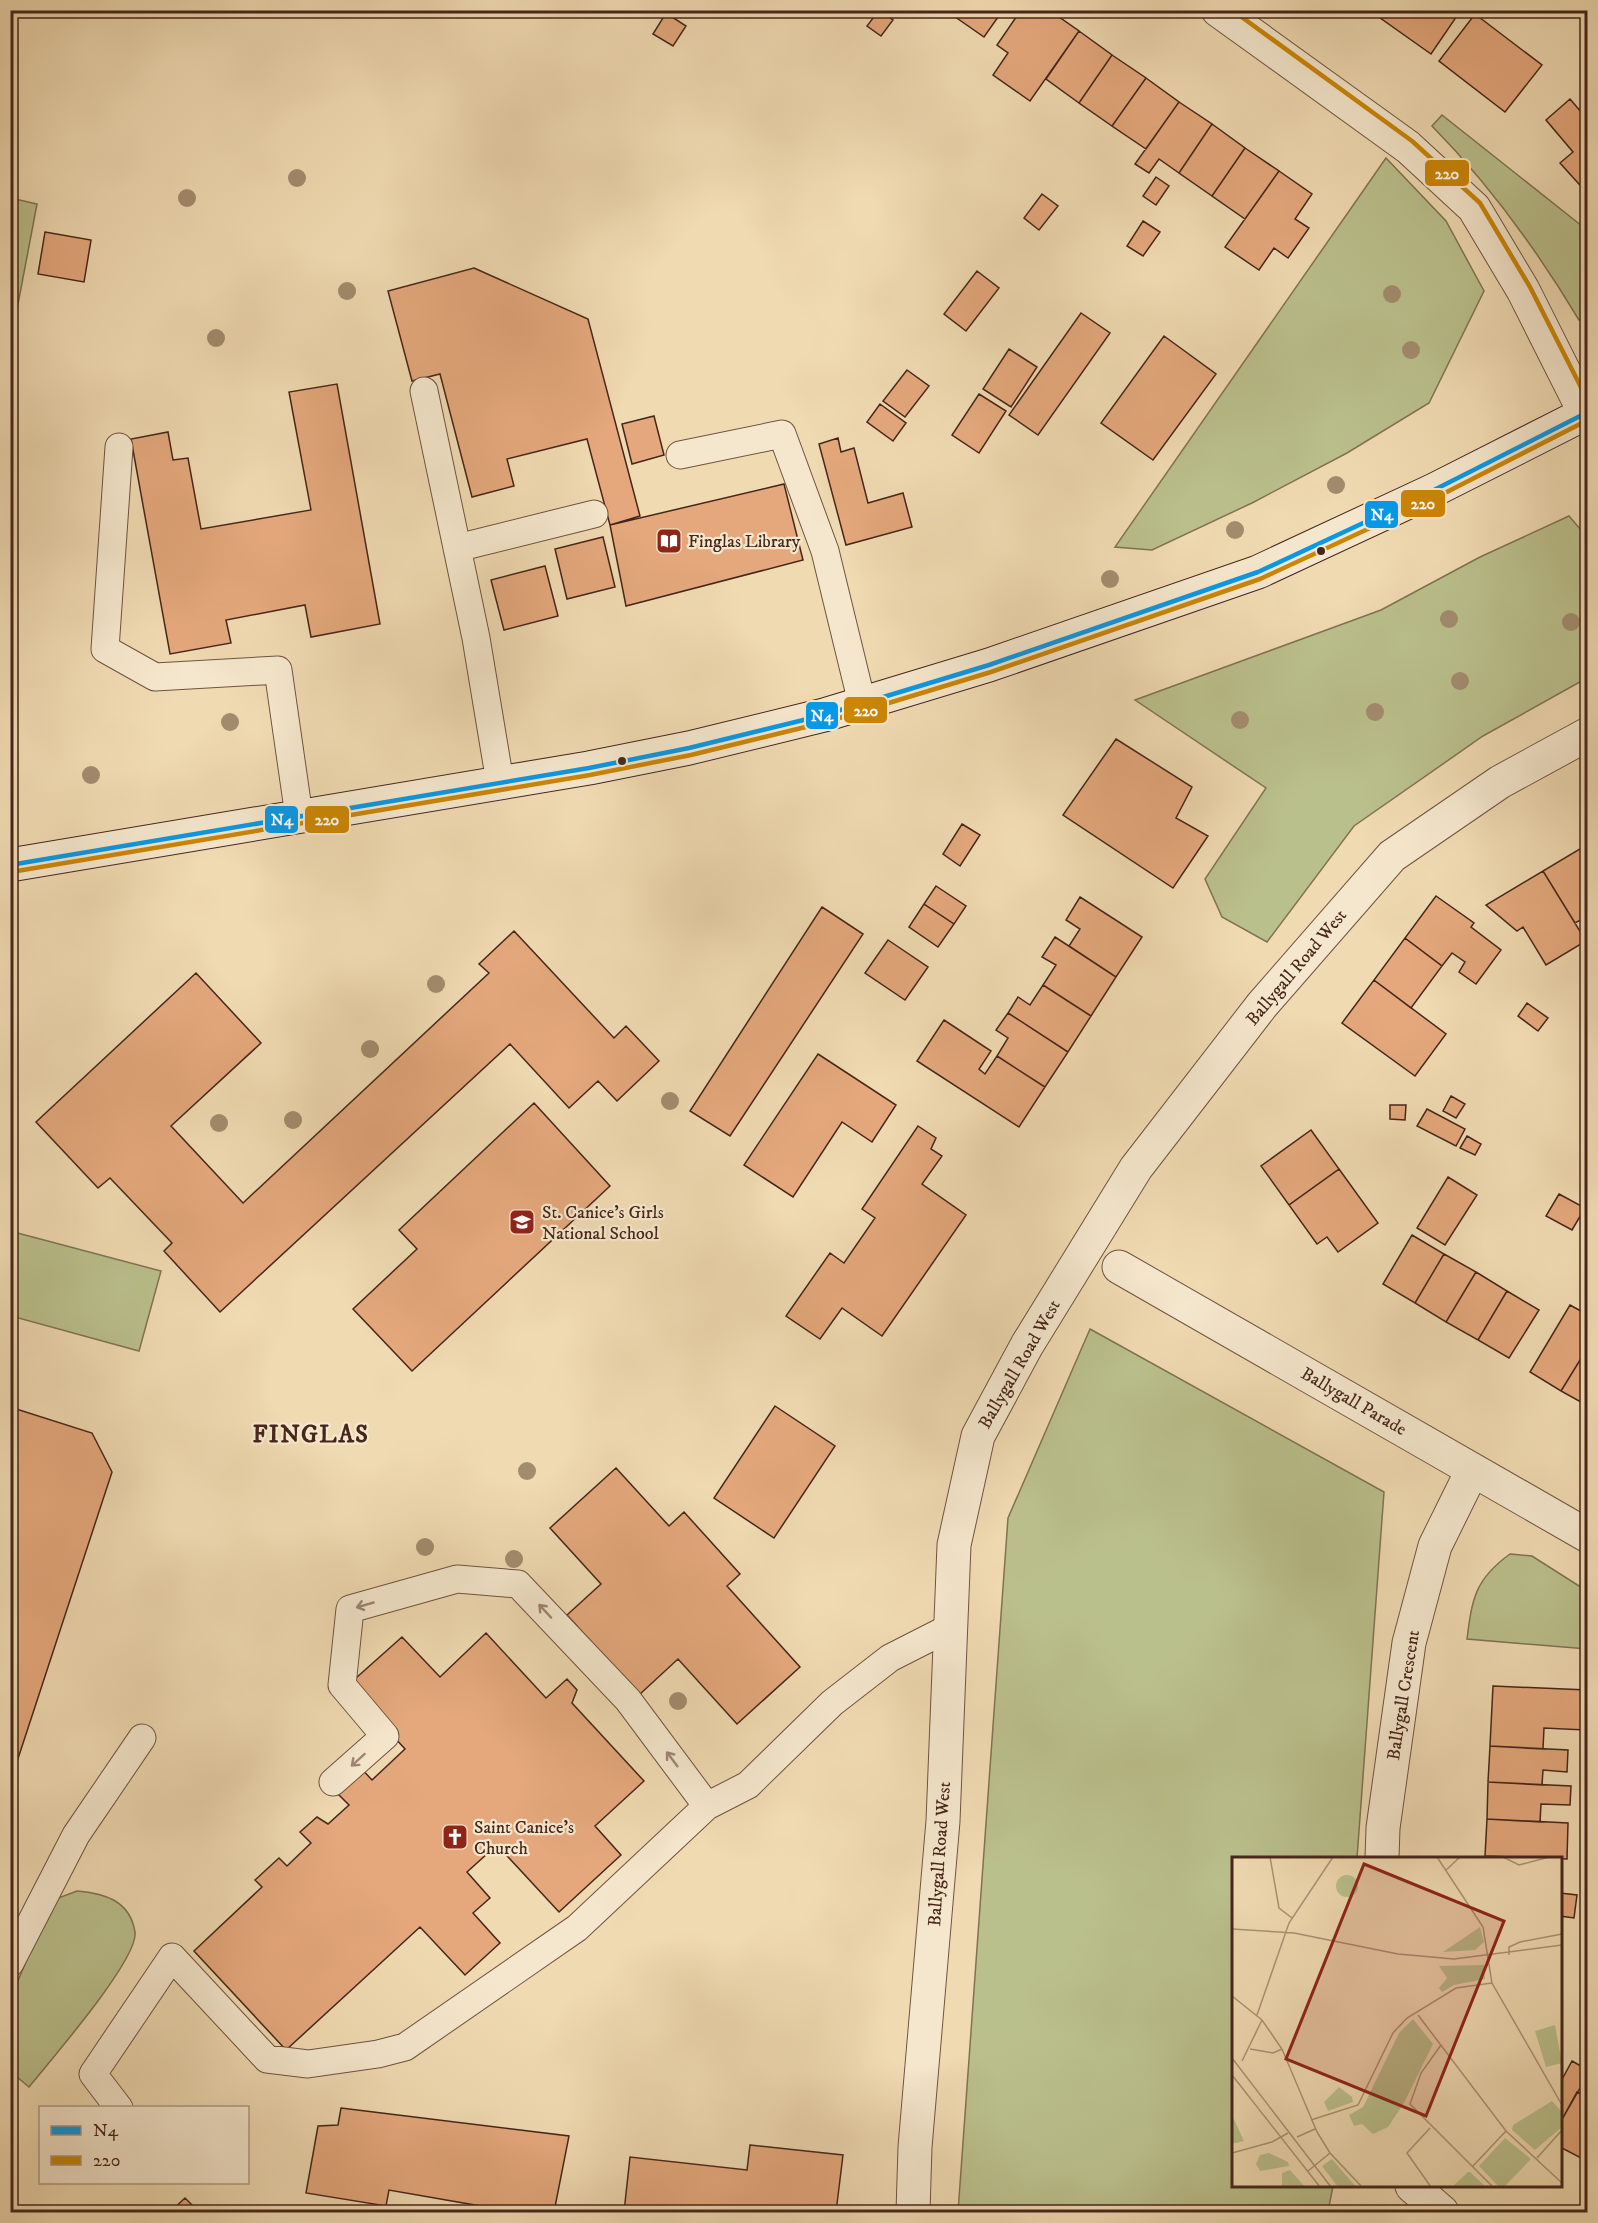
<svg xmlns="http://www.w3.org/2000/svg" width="1598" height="2223" viewBox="0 0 1598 2223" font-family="'IM FELL DW Pica',serif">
	<rect width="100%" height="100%" fill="#f0dab2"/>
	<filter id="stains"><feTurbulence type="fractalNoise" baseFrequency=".00333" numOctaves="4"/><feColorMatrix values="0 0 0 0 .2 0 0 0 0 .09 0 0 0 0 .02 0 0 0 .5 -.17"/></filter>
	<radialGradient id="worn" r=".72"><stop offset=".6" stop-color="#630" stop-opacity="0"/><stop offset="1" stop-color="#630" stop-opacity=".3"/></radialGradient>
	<!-- green -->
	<path fill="#bac08c" stroke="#807353" stroke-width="1.5" d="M1442,115L1587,230V316L1579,320C1537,250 1490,185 1432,126Z
		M1386,158L1446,221L1484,291L1429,403L1347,453L1252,503L1152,550L1115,547Z
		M11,198L37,204L11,341L10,198Z
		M1569,516L1587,537V678L1483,736L1354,826L1267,942L1222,917L1205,879L1266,788L1135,700L1381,610L1480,557Z
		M10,1231L161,1271L139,1351L11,1316Z
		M1090,1329L1384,1492L1357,1858H1234V2186H1333L1328,2212H958L1008,1518Z
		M1510,1554L1532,1556L1587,1591V1649L1467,1639C1472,1599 1475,1579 1510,1554Z
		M77,1891C103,1893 130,1900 135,1932C139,1959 49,2062 29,2087L11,2072V1997L45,1917L58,1898Z"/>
	<!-- building -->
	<path fill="#e4a87c" stroke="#46261a" stroke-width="1.5" d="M879,10L893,20L881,36L867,26Z
		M953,10H1003L984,37L951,14Z
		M1021,10H1049L1079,31L1030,101L993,75L1008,53L997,45Z
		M1379,10H1461L1431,54L1376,15Z
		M666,13L686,26L673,46L653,34Z
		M1475,14L1542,65L1505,112L1439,61Z
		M1079,31L1112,55L1079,103L1046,79Z
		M1112,55L1146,78L1112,126L1079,103Z
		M1146,78L1179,102L1146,149L1112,126Z
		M1570,99L1588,120V194L1560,163L1573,152L1546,120Z
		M1179,102L1212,124L1179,173L1159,159L1149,173L1135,164Z
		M1212,124L1245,148L1212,196L1179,173Z
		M1245,148L1279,171L1245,219L1212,196Z
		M1279,171L1312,194L1295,219L1309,228L1288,258L1274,248L1259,270L1225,247Z
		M1156,177L1169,186L1156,205L1143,196Z
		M1042,194L1058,206L1039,230L1024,218Z
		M1143,221L1160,232L1143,256L1127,246Z
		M45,232L91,240L84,282L38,274Z
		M474,268L588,319L640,516L610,525L587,439L507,459L514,486L472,497L440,374L412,381L388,291Z
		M977,271L999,288L966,331L944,314Z
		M1081,313L1110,333L1038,435L1009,415Z
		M1164,336L1216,374L1153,460L1101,423Z
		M1009,349L1037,367L1011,407L983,389Z
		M907,370L929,386L905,417L883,401Z
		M337,384L380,624L311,637L305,605L226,620L231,643L170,654L131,439L168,432L173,460L188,458L201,529L311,510L289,392Z
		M979,394L1006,411L979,453L952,435Z
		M880,404L906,423L893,441L867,422Z
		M654,416L664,455L632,464L622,424Z
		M838,438L841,452L854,448L868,503L903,493L912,527L846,545L819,444Z
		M784,484L803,560L626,606L610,525Z
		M603,537L615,587L567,599L555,549Z
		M545,566L558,616L504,630L491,580Z
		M1116,739L1192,787L1176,818L1208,836L1173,888L1063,815Z
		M962,824L980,835L960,866L943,854Z
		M1588,844V916L1575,923L1543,871Z
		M1543,871L1586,941L1546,965L1523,927L1517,931L1486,905Z
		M936,886L966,906L954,924L924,904Z
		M1436,896L1474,923L1471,927L1501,950L1476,984L1459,972L1465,962L1452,953L1442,966L1405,938Z
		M1080,897L1142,937L1116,977L1069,946L1080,929L1066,920Z
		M924,904L954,924L938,947L909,927Z
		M822,907L863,934L730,1136L690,1111Z
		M514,931L614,1038L626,1026L659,1061L617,1101L598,1081L569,1108L510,1044L220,1312L164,1251L172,1243L110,1178L98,1188L36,1122L196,973L261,1043L171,1126L243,1203L489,973L479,964Z
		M1055,937L1116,977L1091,1016L1043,985L1056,965L1042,957Z
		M1405,938L1442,966L1411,1008L1374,980Z
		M888,940L928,967L905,1000L865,973Z
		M1374,980L1446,1034L1415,1076L1342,1023Z
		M1043,985L1091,1016L1068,1052L1008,1013L1018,997L1030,1005Z
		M1527,1003L1548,1018L1538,1031L1518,1016Z
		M1008,1013L1068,1052L1045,1087L997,1056L1008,1038L996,1030Z
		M944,1020L991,1051L979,1069L985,1074L997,1056L1045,1087L1019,1127L917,1061Z
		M818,1054L896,1105L872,1142L842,1122L793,1197L744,1165Z
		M1451,1096L1465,1104L1456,1118L1443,1111Z
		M534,1103L610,1186L412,1371L353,1309L417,1249L399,1230Z
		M1390,1105H1406L1405,1120L1390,1119Z
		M1427,1109L1465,1129L1456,1146L1417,1126Z
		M918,1126L936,1138L931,1149L942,1156L922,1184L966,1215L882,1336L842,1308L820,1339L786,1316L830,1253L844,1263L875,1218L862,1209Z
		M1311,1130L1339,1169L1289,1205L1261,1166Z
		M1467,1136L1481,1144L1475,1155L1460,1148Z
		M1339,1169L1378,1223L1338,1252L1327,1237L1317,1244L1289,1205Z
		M1448,1177L1477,1195L1445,1245L1417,1228Z
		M1559,1194L1585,1208L1572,1230L1546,1216Z
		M1412,1235L1444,1254L1415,1303L1383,1284Z
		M1444,1254L1476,1272L1446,1322L1415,1303Z
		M1476,1272L1507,1291L1478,1340L1446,1322Z
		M1507,1291L1539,1310L1509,1358L1478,1340Z
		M1570,1305L1588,1315V1347L1561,1391L1530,1372Z
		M1588,1347V1406L1561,1391Z
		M775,1406L835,1446L774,1538L714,1498Z
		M10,1407L92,1433L112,1472L10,1783Z
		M616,1468L669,1526L684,1512L740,1574L727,1586L800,1667L737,1724L678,1659L639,1695L567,1615L601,1584L550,1528Z
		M486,1633L546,1698L567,1679L577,1690L572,1703L644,1781L595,1826L621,1855L559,1912L497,1845L467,1872L490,1898L473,1913L500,1943L465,1975L420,1927L286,2050L194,1951L262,1887L255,1880L279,1858L287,1866L311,1843L300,1832L317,1817L328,1824L349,1805L334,1790L359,1766L372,1780L405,1749L347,1686L402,1637L440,1677Z
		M1493,1686L1587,1690L1585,1730L1544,1728L1543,1749L1490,1746Z
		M1490,1746L1568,1750L1567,1772L1543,1770L1542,1785L1488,1782Z
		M1488,1782L1571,1786L1570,1805L1541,1804L1540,1822L1487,1819Z
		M1487,1819L1568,1823L1567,1859L1485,1856Z
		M1560,1893L1577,1895L1574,1918L1560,1916Z
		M1584,1967L1588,1968V2004H1581Z
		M1572,2061L1588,2070V2074L1560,2123V2083Z
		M1577,2092L1588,2097V2150L1583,2159L1560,2147V2123Z
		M341,2108L569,2136L554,2212H515L389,2190L386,2206L306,2193L318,2126L338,2125Z
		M750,2145L843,2155L836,2212H624L630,2157L747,2170Z
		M185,2198L199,2212H170Z"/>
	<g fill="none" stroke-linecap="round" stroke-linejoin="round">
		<!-- lane casing -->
		<g stroke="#705340" stroke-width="29">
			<path id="lane" d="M424,391L476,638L500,782
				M119,447L105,649L155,677L278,670L299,816
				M680,455L782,434L825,551L862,703
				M457,548L594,514
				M333,1782L385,1736L342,1685L350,1609L457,1579L518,1584L628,1700L707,1806
				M10,1963L76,1835L142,1738
				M119,2108L93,2074L172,1957L267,2059L308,2064L378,2054L405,2047L577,1928L707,1806L748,1785L832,1703L890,1658L949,1628"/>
		</g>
		<!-- street casing -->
		<g stroke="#705340" stroke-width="35">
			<path id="street" d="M1218,10L1408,147L1474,208L1523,290L1588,419
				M1119,1267L1588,1536
				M1382,1858L1383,1828L1409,1643L1435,1546L1472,1471
				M1412,2186L1442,2212
				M913,2212L915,2147L943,1821L954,1545L978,1436L1027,1345L1136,1168L1262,1005L1392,856L1500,782L1588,734"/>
		</g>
		<!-- secondary casing -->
		<g stroke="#46261a" stroke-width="35">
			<path id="secondary" d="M10,865L589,768L689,748L824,715L989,665L1258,572L1434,490L1588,412"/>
		</g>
		<!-- lane -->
		<use href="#lane" stroke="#f5e7cd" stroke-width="27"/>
		<!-- street -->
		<use href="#street" stroke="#f5e7cd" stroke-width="33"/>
		<!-- secondary -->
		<use href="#secondary" stroke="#f5e7cd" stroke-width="33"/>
		<!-- bus-1 casing -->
		<g stroke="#f5e7cd" stroke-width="9">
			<path id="bus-1" d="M10,865L589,768L689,748L824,715L989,665L1258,572L1434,490L1588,412"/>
		</g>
		<!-- bus-2 casing -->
		<g stroke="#f5e7cd" stroke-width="9">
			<path id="bus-2" d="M1232,10L1412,141L1480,203L1530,287L1588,401
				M11,872L590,775L691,755L826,722L991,672L1260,579L1437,497L1588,420"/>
		</g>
		<!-- bus-1 -->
		<use href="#bus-1" stroke="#0799e8" stroke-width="4.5"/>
		<!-- bus-2 -->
		<use href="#bus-2" stroke="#cb8606" stroke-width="4.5"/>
	</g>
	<!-- trees -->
	<g fill="#a28c6e">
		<circle cx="297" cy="178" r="9"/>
		<circle cx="187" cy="198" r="9"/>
		<circle cx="347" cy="291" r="9"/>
		<circle cx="1392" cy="294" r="9"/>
		<circle cx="216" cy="338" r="9"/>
		<circle cx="1411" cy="350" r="9"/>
		<circle cx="1336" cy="485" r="9"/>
		<circle cx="1235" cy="530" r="9"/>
		<circle cx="1110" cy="579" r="9"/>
		<circle cx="1449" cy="619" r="9"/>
		<circle cx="1571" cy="622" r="9"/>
		<circle cx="1460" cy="681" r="9"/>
		<circle cx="1375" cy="712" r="9"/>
		<circle cx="1240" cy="720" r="9"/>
		<circle cx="230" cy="722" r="9"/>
		<circle cx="91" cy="775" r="9"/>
		<circle cx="436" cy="984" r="9"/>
		<circle cx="370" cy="1049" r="9"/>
		<circle cx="670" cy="1101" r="9"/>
		<circle cx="293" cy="1120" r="9"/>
		<circle cx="219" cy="1123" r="9"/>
		<circle cx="527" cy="1471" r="9"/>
		<circle cx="425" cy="1547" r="9"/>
		<circle cx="514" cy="1559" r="9"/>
		<circle cx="678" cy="1701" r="9"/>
	</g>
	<!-- one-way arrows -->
	<defs><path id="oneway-shaft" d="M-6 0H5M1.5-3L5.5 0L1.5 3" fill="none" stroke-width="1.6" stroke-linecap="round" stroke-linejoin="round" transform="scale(1.5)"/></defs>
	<g stroke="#9e8674">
		<use href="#oneway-shaft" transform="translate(365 1605) rotate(164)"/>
		<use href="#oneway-shaft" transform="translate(545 1611) rotate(-133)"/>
		<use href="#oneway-shaft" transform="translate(672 1759) rotate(-127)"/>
		<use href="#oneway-shaft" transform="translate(358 1760) rotate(138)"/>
	</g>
	<!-- icons -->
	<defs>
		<g id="library-square" transform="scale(1.35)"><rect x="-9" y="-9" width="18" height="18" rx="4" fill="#8f2418" stroke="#f5e7cd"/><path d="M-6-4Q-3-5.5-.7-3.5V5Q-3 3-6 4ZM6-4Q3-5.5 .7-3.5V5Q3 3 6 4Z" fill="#fff"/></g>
		<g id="school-square" transform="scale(1.35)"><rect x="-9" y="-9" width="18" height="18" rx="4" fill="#8f2418" stroke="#f5e7cd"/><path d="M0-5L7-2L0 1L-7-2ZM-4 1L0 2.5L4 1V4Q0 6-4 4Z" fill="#fff"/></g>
		<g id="church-square" transform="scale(1.35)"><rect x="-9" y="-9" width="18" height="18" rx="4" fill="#8f2418" stroke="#f5e7cd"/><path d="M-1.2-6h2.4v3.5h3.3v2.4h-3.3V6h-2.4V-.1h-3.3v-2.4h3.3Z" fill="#fff"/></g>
	</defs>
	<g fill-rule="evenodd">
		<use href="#library-square" x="669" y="541"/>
		<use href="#school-square" x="522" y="1222"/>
		<use href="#church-square" x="455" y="1837"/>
	</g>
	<!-- markers -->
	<g fill="#46261a" stroke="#f5e7cd" stroke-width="2">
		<circle cx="1321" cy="551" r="5"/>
		<circle cx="622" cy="761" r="5"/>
	</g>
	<g text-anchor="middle" stroke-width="4.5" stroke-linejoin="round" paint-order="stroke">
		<!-- poi labels -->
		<g font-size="18" fill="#46261a" stroke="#f5e7cd" text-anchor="start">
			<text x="688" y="547">Finglas Library</text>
			<text x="542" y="1218">St. Canice's Girls<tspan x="542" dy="21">National School</tspan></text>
			<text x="474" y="1833">Saint Canice's<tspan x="474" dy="21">Church</tspan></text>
		</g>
		<!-- street labels -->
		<g font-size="18" fill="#46261a" stroke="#f5e7cd">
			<text transform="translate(1296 967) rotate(-50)" y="6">Ballygall Road West</text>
			<text transform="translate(1019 1364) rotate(-60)" y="6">Ballygall Road West</text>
			<text transform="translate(1354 1401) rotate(30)" y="6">Ballygall Parade</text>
			<text transform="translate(1403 1695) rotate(-81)" y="6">Ballygall Crescent</text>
			<text transform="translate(939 1854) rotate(-86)" y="6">Ballygall Road West</text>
		</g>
		<!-- district labels -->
		<g font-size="24" font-weight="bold" letter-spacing="1.5" fill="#46261a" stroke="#f5e7cd">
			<text x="311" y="1442">FINGLAS</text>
		</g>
	</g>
	<!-- overview -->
	<g transform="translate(1232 1857)">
		<rect width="330" height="330" fill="#f0dab2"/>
		<path d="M104 29a11 11 0 1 1 22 0a11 11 0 1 1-22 0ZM248,70L252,85L243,93L211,95ZM252,108L253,122L222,128L210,135L207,131L215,121L207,109ZM181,162L201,187L172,246L156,270L141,277L130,267L122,269L117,258L131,250L167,176ZM323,168L330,206L314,210L303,174ZM107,230L120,240L121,245L96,254L92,245ZM320,244L330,255V270L303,293L280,273L281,268ZM0,258L12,284L4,286H0ZM273,281L299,302L272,330H267L247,309ZM37,296L56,305L57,309L28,314L24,307L28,298ZM100,302L124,330H106L90,309ZM58,313L73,330H50V316ZM236,315H238L254,330H220Z" fill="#bac08c"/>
		<path fill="none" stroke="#ac9275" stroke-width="1.5" d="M38,0L47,51L60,61M205,0L251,70L260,126L330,248M271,0L287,8L317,0M214,13L228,0M0,72L62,76L166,97L222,102L330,88M277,98V90L288,85L330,77M0,139L30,163L50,192L85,275L98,296L130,330M25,158L57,66L101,0M186,158L274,274L330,326M209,188L189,216L178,247L261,330M18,192L41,196L50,192M0,201L99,330M10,204L30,163M0,218L88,330M79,263L126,248L161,176L175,161L224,131L260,126M198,271L175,296L199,330M65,280L83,272M0,296L40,285L56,276M305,301L330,273M241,309L274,274M76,314L98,296"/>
		<path fill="#8f2418" fill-opacity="0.15" stroke="#8f2418" stroke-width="3" d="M132,7L272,64L194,259L54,202Z"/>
		<rect width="330" height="330" fill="none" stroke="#46261a" stroke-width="3"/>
	</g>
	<g stroke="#f5e7cd" stroke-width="2">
		<rect x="1424" y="159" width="46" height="28" rx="6" fill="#cb8606"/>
		<rect x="1400" y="489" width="46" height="29" rx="6" fill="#cb8606"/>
		<rect x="1364" y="500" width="35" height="29" rx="6" fill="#0799e8"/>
		<rect x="843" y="696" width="45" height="28" rx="6" fill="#cb8606"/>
		<rect x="805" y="701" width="34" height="29" rx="6" fill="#0799e8"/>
		<rect x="304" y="805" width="46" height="29" rx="6" fill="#cb8606"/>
		<rect x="264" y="805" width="35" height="29" rx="6" fill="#0799e8"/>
	</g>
	<g font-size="16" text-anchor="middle" font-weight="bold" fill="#fff">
		<text x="1447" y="179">220</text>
		<text x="1423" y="509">220</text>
		<text x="1382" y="520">N4</text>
		<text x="866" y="716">220</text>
		<text x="822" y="721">N4</text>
		<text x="327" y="825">220</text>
		<text x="282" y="825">N4</text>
	</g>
	<!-- margin -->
	<rect width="1598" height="2223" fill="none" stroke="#f0dab2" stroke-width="36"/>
	<rect x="12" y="12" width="1574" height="2199" fill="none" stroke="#46261a" stroke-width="3"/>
	<rect x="18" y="18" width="1562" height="2187" fill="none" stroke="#46261a" stroke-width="1.5"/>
	<!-- legend -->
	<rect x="39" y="2106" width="210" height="78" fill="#f5e7cd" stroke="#af9a85" stroke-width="1.5"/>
	<rect x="51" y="2126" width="30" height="9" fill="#0799e8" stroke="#af9a85" stroke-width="1.5"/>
	<text x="93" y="2136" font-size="18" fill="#46261a">N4</text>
	<rect x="51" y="2156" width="30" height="9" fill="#cb8606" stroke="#af9a85" stroke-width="1.5"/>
	<text x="93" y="2166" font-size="18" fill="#46261a">220</text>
	<rect width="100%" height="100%" filter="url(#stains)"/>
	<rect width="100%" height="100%" fill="url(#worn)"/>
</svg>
